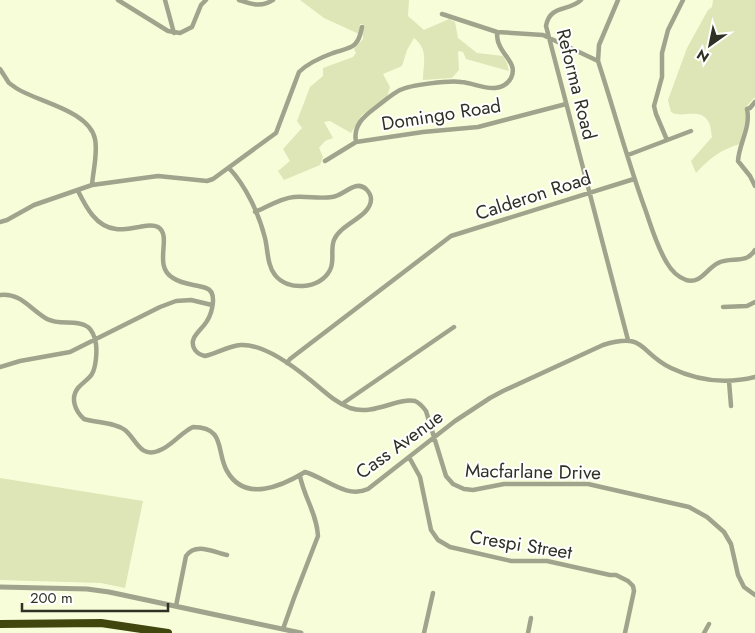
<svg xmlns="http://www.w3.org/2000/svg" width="755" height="633" viewBox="0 0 755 633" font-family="Jost,sans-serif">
	<rect width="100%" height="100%" fill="#f7fdd9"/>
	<!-- green -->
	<path fill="#dee5b6" d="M300,0H409L408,16L424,30L449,19L455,22L458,38L477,53L503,56L507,63L509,71L466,59L463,52L458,51L459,70L452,78L423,80C423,63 429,50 414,38L407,50L402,66L383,74L390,87L387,97L362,115L351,133L330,121L324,122L333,138L325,141L319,148L323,157L320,165L284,180L278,171L290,161L283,149L302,128L297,121L310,87L323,76V68L353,57L356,53L354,49L363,39V24H360L359,34L324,18Z
		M713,0H755V97L745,108L746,120L740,144C720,150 710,158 696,173L691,161L712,137C711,132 711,125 708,121C699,107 682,119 671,112L668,100L687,48L708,10L712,7Z
		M0,478L143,501L125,588L101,583L0,580Z"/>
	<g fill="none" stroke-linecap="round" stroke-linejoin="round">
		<!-- minor -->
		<path stroke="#a0a48c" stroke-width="4.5" d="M118,0L168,31L180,33L192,27L201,5L206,0
			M165,0L174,33
			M239,0C251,4 261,8 273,0
			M581,0C569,12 550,4 546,26L628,340
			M618,0L599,45L598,61C614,110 627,159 644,206C651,225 656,245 667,263C671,270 678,277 686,280C701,284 706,269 718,263C731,256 746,265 755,250
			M442,14L497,32L543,35L598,61
			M0,69L9,83L16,88C37,102 89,110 95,139C98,153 93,171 92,185
			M755,102L750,108L747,109C751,128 739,143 738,161L750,176L755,186
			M667,140L656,114L654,106L662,77V53L668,30L683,0
			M356,142C353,126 363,117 375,108C383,102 392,94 400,90C410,85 450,80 461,82C473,83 484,89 495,88C502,87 508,84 511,78C518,64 503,56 499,44C497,40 497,36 497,32
			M628,155L691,131
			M325,161L356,142L423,132L478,127L566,104
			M229,168C246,186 259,214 265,238C268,250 267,265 275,275C287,291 320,290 330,270C335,261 330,250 334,240C341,223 371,217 371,199C371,196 369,192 366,189C355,179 344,196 332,197C320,199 307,196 294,197C281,198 267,207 255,212
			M78,191C86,207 96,227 116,229C123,230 132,228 139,227C145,226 152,224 158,227C173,236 152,266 173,278C184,285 194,284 206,288C218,292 212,313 207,321C202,330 187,338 195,350C198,354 201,355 205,356C218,353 228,346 241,345C263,344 293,366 309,379C323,390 334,402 350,408C374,416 398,397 415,401C420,403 423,407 426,411L446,476L453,484L464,489L473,490L504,484H588L689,507L707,517L724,532L731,544L738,575L744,587L755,595
			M0,222L7,220L34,205L92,185L158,176L207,181L213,179L276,133L299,72C307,64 322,57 333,53C351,47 358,49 362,27
			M0,295C20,292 31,310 47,319C60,326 76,319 88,327C93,331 95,338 96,344C97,352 96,367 92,374C88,380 82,383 78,388C70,398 75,411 84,419C97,423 114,422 125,430C136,439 140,458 158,451C171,447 180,433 193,427C226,427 216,452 227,471C245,503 282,486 305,472C326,478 346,499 368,489L455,421L490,398L503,391L603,345C647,332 638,352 671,368C698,381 727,384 755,377
			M723,307L747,306L755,302
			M287,363L290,359L451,236L634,179
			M0,367L20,361L70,352L160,307L176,301L191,300L212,305
			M729,381L731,406
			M342,404L454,327
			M409,457L420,477L431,530L438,540L450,547L511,561H547L610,575H616L628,581L633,586L634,591L625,633
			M176,606L186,556C196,542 213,552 227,555
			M283,629L294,598L318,536C317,514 304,497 300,476
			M424,633L433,593
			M528,633L531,618
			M704,633L709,624"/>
		<!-- tertiary -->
		<path stroke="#a0a48c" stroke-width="5" d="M0,587L87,589L109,592L301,633"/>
		<!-- motorway -->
		<path stroke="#41460e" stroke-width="8" d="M0,624L101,623L168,633"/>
	</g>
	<g text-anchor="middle" stroke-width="4" stroke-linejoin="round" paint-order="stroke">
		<!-- street labels -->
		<g font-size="19" fill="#2f3124" stroke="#fff">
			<text transform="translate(577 84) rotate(76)" y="7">Reforma Road</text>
			<text transform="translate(441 114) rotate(-9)" y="7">Domingo Road</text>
			<text transform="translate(533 195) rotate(-18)" y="7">Calderon Road</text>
			<text transform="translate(399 444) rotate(-36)" y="7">Cass Avenue</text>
			<text transform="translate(533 471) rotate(1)" y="7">Macfarlane Drive</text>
			<text transform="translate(521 544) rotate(9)" y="7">Crespi Street</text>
		</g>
	</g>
	<!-- north arrow -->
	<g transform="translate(710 45) rotate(213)" stroke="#ffffff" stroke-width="4" paint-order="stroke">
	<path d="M0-4L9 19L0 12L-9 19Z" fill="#2f3124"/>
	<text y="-8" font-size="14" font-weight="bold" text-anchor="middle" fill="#2f3124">N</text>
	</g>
	<!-- scale -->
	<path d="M22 603v8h146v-8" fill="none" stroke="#2f3124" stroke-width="2.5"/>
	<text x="30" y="603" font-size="15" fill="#2f3124" stroke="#ffffff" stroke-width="4" paint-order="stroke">200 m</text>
</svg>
